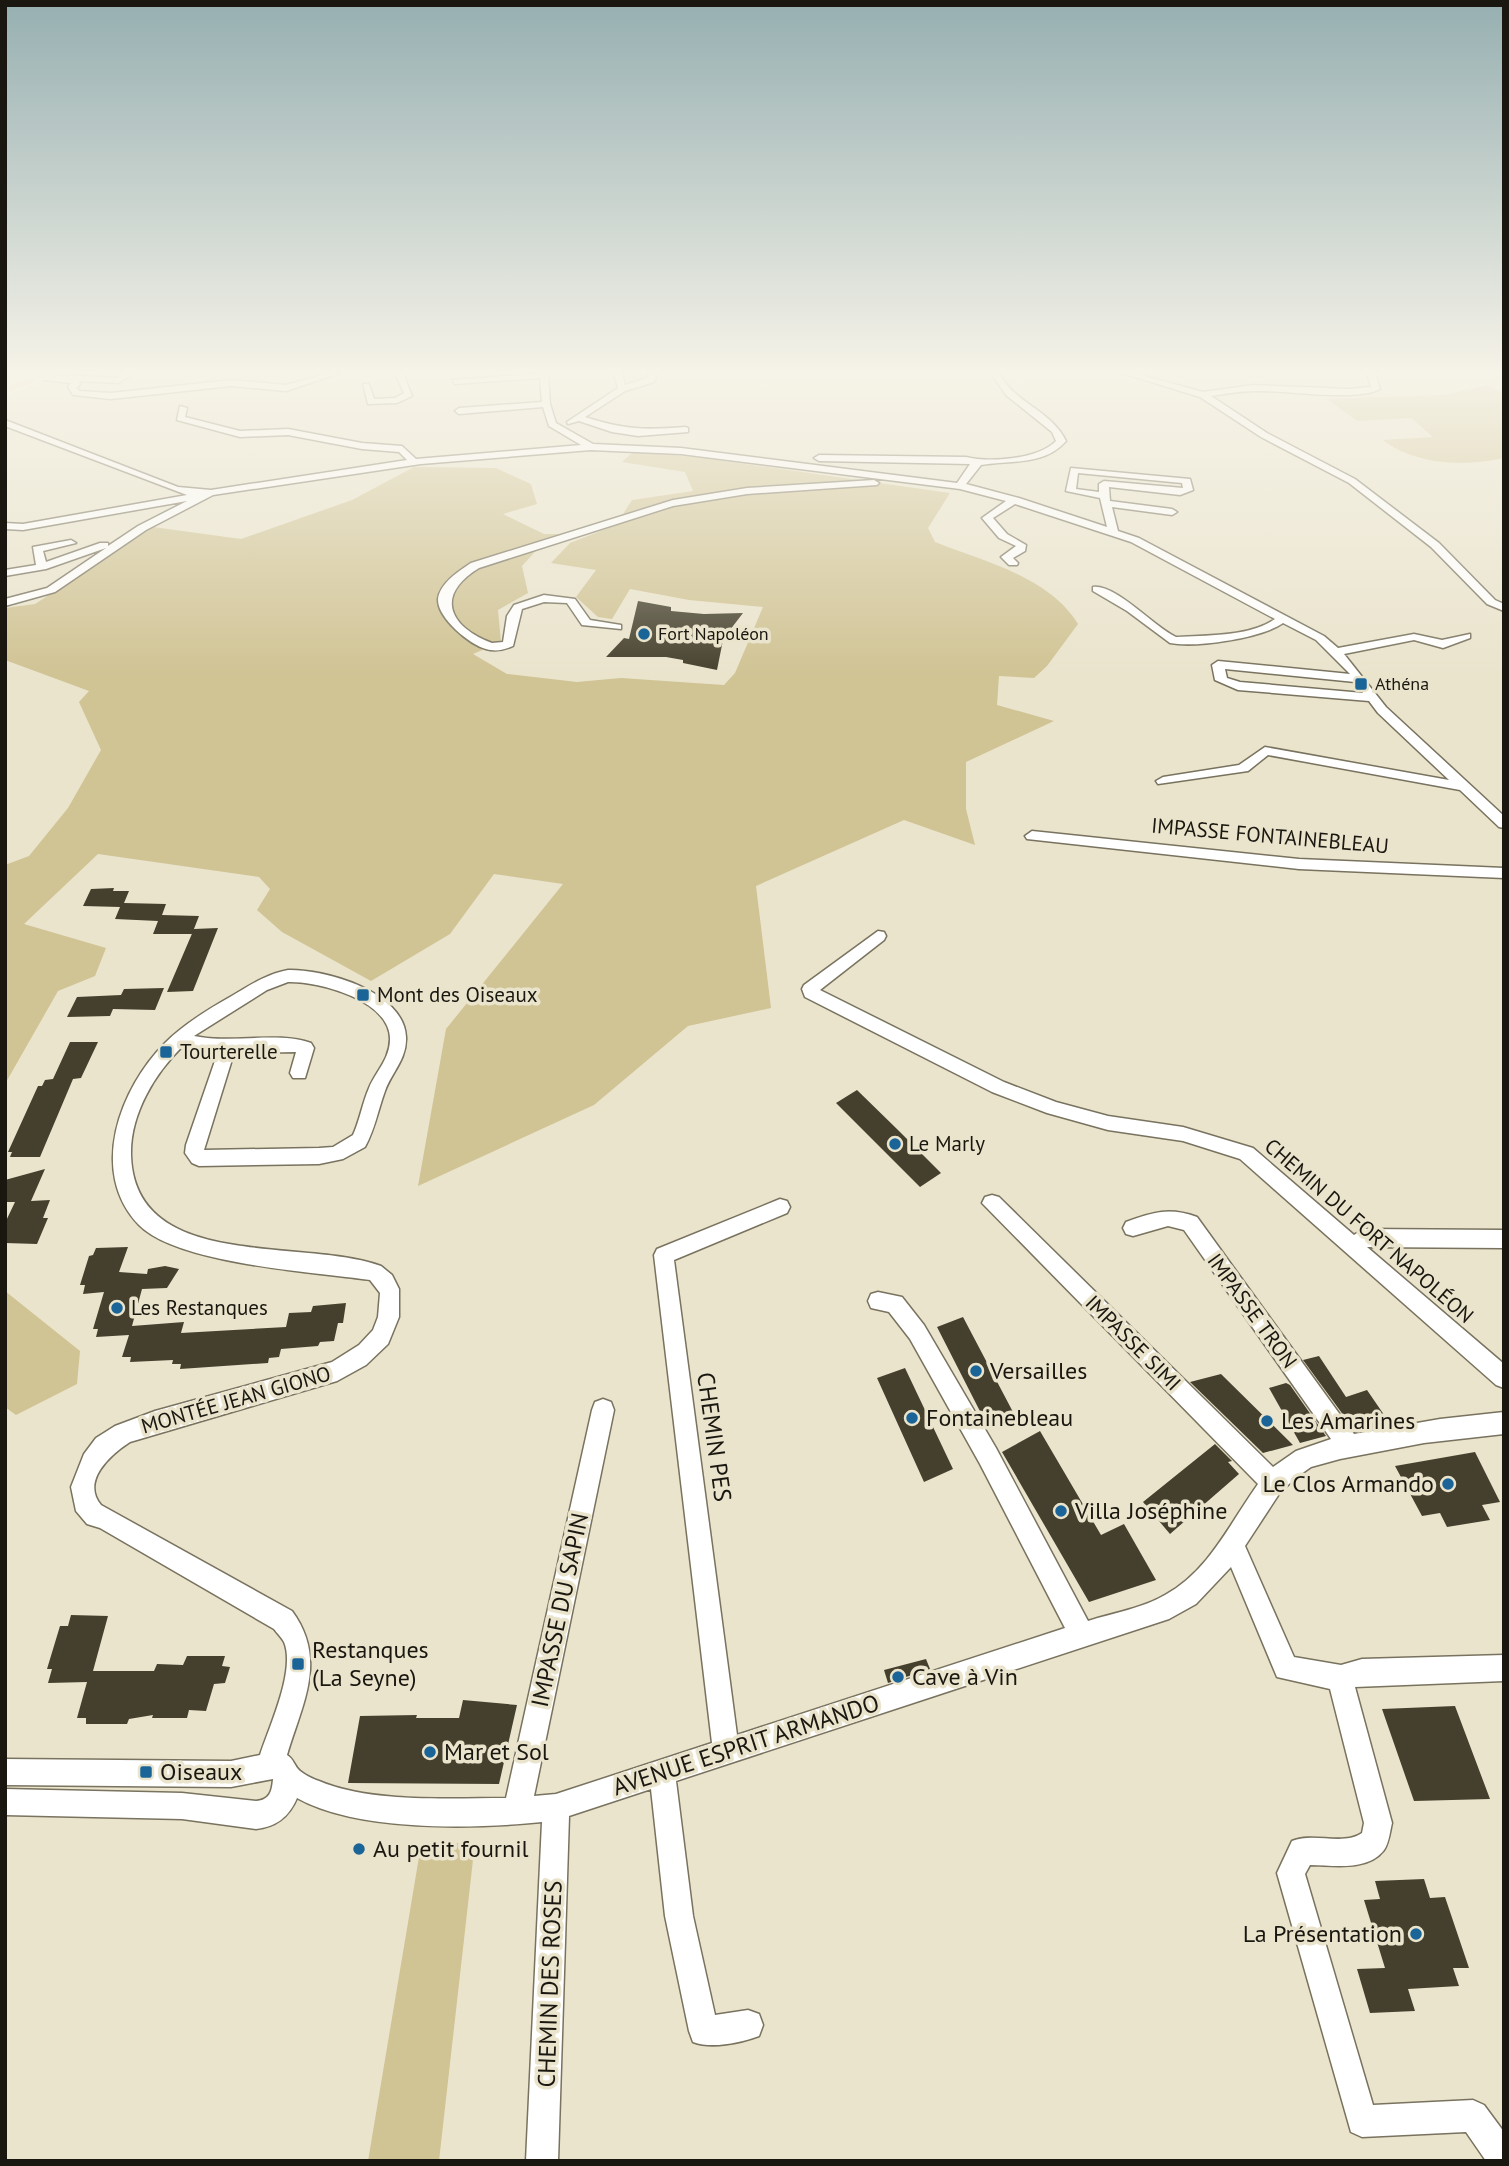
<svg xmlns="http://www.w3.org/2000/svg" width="1509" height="2166" viewBox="0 0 1509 2166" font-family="'PT Sans',sans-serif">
	<rect width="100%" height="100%" fill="#eae4cd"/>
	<!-- green -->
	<path fill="#d0c394" d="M1488,385L1504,394V458C1465,467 1415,465 1383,440L1433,437L1411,418L1357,421L1327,399L1444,395Z
		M634,451L703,458L950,493L928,528L935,542C983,561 1050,577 1078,624L1047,666L1034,678L999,676L997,705L1054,721L966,762V809L975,845L904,820L756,886L771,1008L688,1026L594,1105L418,1186L446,1029L563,884L494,874L450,934L371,981L282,932L257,910L270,889L259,877L98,854L24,924L106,948L95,976L58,991L5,1084V865L29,856L68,808L101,750L79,702L89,691L5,660V608L35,604L153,527L241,539L352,500L414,467L496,468L531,484L537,504L503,514L544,534H568L543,543L522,566L528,593L498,610L501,642L473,654L507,674L577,682L621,678L724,685L735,673L763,607L689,600L630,589L612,619L598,617L576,597L596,570L551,563L570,543L616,525L632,500L693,491L685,472L622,462Z
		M5,1291L80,1351L77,1384L16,1415L5,1407Z
		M475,1842L439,2161H368L421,1845Z"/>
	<!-- building -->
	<path fill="#45402d" d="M638,601L671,607V611L704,614L743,613L730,630H725L717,670L683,663V660L666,657H606L624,638L629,639Z
		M114,888L113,891H129L124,903L166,904L162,915L199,916L192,934H153L158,921L115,919L120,907L83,906L91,889Z
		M218,928L193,991L167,992L194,929Z
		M164,988L155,1010L113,1009L110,1016L67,1017L77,997L121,995L124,989Z
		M70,1042H98L81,1078L73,1079L40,1157H10L12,1152H8L38,1086H42L45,1080L53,1079Z
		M857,1090L899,1131L941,1173L920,1187L836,1103Z
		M45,1169L31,1201L50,1200L43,1218H48L37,1244L5,1243V1223L15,1202H5V1180Z
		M128,1247L119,1272L147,1274L148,1269L165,1266L179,1269L167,1288L142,1289L132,1326L184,1322L181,1333L286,1327L289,1313L311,1312L313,1306L346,1303L343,1323H338L334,1341L320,1342L318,1346L281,1349L279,1357L269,1358L268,1363L180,1369L181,1364H172L173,1360L130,1362L131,1357H122L129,1335L96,1337L98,1329H93L104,1292L83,1294L85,1285H80L89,1256L93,1255L96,1248Z
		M963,1317L1013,1412L986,1423L937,1327Z
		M1319,1356L1346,1397L1367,1390L1391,1425L1355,1431L1303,1360Z
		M905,1368L953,1469L924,1482L877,1378Z
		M1221,1374L1293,1445L1263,1453L1190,1382Z
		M1286,1383L1290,1385L1326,1436L1300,1443L1269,1388Z
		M1040,1431L1101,1535L1124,1524L1156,1580L1089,1602L1002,1452Z
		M1215,1444L1232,1461L1228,1462L1239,1474L1170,1534L1143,1502Z
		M1475,1452L1500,1502L1482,1505L1490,1520L1447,1527L1440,1513L1422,1516L1395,1466Z
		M71,1615L108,1616L93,1671H154L157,1664L183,1665L187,1656H225L222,1666L230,1667L225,1683L214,1684L206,1711L189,1710L187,1718H152L153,1715L129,1719L127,1724H86V1718H77L87,1682L48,1683L52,1669H47L60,1626H68Z
		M926,1659L930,1669L888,1683L884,1670Z
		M463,1700L517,1705L499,1784L348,1783L360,1716L417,1715L416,1718H459Z
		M1455,1706L1490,1799L1414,1801L1382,1709Z
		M1424,1879L1430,1898L1445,1897L1469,1968H1453L1459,1986L1408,1989L1415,2011L1370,2013L1357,1969L1385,1968L1364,1900L1380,1899L1375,1881Z"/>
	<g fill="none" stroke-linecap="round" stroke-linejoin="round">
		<!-- minor casing -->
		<g stroke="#78725e" stroke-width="3">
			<path id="minor" d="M126,373H135L118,383L79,381L80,384L77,388L79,391L111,393L231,380L286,385L329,373H340L286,391L231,386L111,399L73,395L68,387L71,383L35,379L63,375L116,378Z
				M395,373H403L412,396L397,403L368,404L363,384H369L374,399L395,398L404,393Z
				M548,373L550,404L556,423L593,444L681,448L957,483L970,464L819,461L814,458L819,455L966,457C990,463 1039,459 1056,441L1052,432L1006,395L991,373H999C1014,403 1051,410 1066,441C1044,466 1011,460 981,465L966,484L1019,498L1107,527L1100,498L1066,491L1071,468L1190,479L1193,490L1180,495L1109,487L1110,501L1172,509L1177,512L1172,515L1112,507L1118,531L1139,538L1324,636L1338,648L1414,634L1442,640L1470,634V638L1443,648L1414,640L1344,654L1386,707L1504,816V828L1499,827L1460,790L1268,755L1248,771L1158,784L1156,781L1163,777L1239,765L1265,747L1449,780L1378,713L1369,701L1238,690L1215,680L1212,665L1218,661L1350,674L1316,640L1283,623C1262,638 1196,648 1170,643L1127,611L1093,591V587C1116,584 1154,627 1176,637C1206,635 1249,637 1275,619L1131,542L1015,504L993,518L1007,534L1026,545L1025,551L1013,558L1018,563L1017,565H1009L1001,557L1016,546L999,538L982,518L1006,501L960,489L681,454L591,450L421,464L213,495L146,530L55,592L5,606V599L47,588L106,548L46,569L5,576V570L36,565L33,547L71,540L76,543L43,551L46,562L100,543H108V546L138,526L187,501L23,530L5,529V523L23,524L187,495L5,426V420L178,487L211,490L407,460L399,452L362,449L288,435L240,437L177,420L180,406L187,408L185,417L240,431L288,429L362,443L402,446L416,459L581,445L549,426L543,407L459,414L455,411L459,408L542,402L540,378L455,384L452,380ZM1078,473L1182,483L1183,488L1104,481L1099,484V492L1076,489ZM1225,669L1355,682L1363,693L1240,682L1227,678Z
				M614,373H622L625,385L647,378L649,373H657L654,382L625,391L585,417C625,430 644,430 685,427L688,428V432L638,436L612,432L579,421L568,424L567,422L618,388Z
				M1122,373H1133L1203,392L1253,385L1350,389L1371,387L1367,373H1375L1380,389C1357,402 1285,390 1255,391C1240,391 1225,394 1211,396L1267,433L1355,479L1439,543L1495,600L1504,604V611L1487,604L1431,547L1349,483L1261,437L1200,397Z
				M874,480L879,483L877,485L747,494L673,506L479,568C435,595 448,626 492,643L503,642L507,616L514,605L544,595L575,599L590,620L621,625V629L582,625L567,603L544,602L522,609L513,646C504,650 496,652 486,649C470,645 437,618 438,599C440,583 459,571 471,563L673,500L747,488Z
				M1032,831L1299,859L1504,868V878L1299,869L1027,839L1025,836Z
				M878,931L884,932L886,936L884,940L820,990L1004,1082L1056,1102L1108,1116L1183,1127L1253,1148L1354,1235L1363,1229L1504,1230V1248L1367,1247L1504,1364V1388L1496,1385L1240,1159L1183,1141L1108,1130L1047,1113L992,1092L805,997L802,989L804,985Z
				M288,970C324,969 404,991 406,1037C407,1059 392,1072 385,1091C378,1110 375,1129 365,1147L343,1159L319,1164L199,1166L192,1163L185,1153L186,1145L217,1055L216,1053L183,1046C155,1073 130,1114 131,1155C134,1273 304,1237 381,1266L392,1275L399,1289V1317L388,1344L366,1365L337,1381L130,1442C110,1455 81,1481 101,1505L292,1611C328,1660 302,1704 287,1755C294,1759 294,1766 300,1771C305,1775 313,1779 319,1781C370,1803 451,1798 506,1798L592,1410L595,1402L603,1399L611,1402L614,1410L534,1796L556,1794L712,1743L654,1255L657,1249L780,1199L787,1201L790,1207L787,1213L674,1260L737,1735L1065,1628L980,1464L910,1339L889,1312L871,1308L868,1301L871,1294L878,1292L902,1297L924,1325L996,1448L1088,1621C1113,1613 1143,1608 1165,1595C1209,1571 1230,1523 1258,1484L982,1203L985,1197L992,1195L999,1197L1273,1467L1296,1451L1331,1439L1184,1230L1168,1226L1133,1236L1126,1234L1123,1228L1126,1222C1153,1212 1170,1207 1197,1217L1354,1434L1440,1419L1504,1412V1434L1424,1443L1340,1459L1311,1467L1294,1479L1279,1494L1245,1546L1294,1657L1341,1665L1362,1659L1504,1655V1681L1355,1687L1392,1823C1390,1831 1389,1843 1384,1850C1367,1872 1333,1865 1310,1865L1305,1874L1373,2105L1473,2100L1484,2105L1504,2132V2161H1486L1466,2132L1362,2137L1351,2132L1277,1873L1292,1841C1314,1832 1343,1846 1362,1833L1364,1823L1330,1689L1277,1677L1231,1567L1196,1604L1169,1619L676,1781L693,1916L715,2015L748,2010L759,2014L763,2025L759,2036C740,2043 712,2049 693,2042L689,2031L665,1916L651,1789L569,1816L558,2161H526L542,1822C473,1829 358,1832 297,1798C289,1817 276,1827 256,1829L182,1819L5,1815V1789L182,1793L256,1801C270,1800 272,1791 273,1779L231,1787L5,1785V1759L231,1761L260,1755C269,1727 296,1670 284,1642C282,1638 277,1633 274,1629L100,1528L87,1524L76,1511L71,1487L84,1454L96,1438L115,1426L155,1411L332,1362L359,1345L373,1330L378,1317L380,1293L370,1280C314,1272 177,1264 139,1225C88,1172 120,1088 165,1043C184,1024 207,1010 230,997C249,986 266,974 288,970ZM288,982C318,981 390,1000 390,1039C390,1059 376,1071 369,1088C362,1104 360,1120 353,1135L333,1147L319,1148L204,1150L234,1053L296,1052L290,1073L293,1078H305L314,1048L311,1043C277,1031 232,1044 194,1036L267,990Z"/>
		</g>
		<!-- major casing -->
		<g stroke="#fff" stroke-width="3">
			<path id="major" d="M44,373H57L5,394V387Z"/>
		</g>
		<!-- minor -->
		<use href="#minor" fill="#fff" fill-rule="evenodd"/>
		<!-- major -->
		<use href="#major" fill="#f4e5ae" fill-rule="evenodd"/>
	</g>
	<!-- sky -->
	<linearGradient id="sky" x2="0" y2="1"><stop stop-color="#96afb1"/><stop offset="0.55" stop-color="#f6f3e8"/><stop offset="1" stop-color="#f6f3e8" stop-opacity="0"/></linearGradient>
	<rect width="1509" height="676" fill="url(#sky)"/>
	<!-- markers -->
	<g fill="#1a6497" stroke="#eae4cd" stroke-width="2.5">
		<circle cx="644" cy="634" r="7"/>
		<rect x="1354" y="677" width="14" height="14" rx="3.5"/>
		<rect x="356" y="988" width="14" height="14" rx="3.5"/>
		<rect x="159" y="1045" width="14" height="14" rx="3.5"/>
		<circle cx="895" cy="1144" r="7"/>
		<circle cx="117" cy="1308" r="7"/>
		<circle cx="976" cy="1371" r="7"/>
		<circle cx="912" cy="1418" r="7"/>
		<circle cx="1267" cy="1421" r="7"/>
		<circle cx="1448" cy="1484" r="7"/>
		<circle cx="1061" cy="1511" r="7"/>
		<rect x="291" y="1657" width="14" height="14" rx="3.5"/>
		<circle cx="898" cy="1677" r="7"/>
		<circle cx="430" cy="1752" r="7"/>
		<rect x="139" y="1765" width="14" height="14" rx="3.5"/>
		<circle cx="359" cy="1849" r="7"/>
		<circle cx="1416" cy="1934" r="7"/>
	</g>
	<g text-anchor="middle" stroke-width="7" stroke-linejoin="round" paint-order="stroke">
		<!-- far-poi labels -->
		<g font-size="18" fill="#19170f" stroke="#eae4cd" text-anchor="start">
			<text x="658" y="640">Fort Napoléon</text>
			<text x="1375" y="690">Athéna</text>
		</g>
		<!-- street labels -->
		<g font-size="21" fill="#19170f" stroke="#eae4cd">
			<text transform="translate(1270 836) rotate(5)" y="7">IMPASSE FONTAINEBLEAU</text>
			<text transform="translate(1369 1231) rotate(41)" y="7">CHEMIN DU FORT NAPOLÉON</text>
			<text transform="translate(1252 1311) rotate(54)" y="7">IMPASSE TRON</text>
			<text transform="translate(1133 1343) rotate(45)" y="7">IMPASSE SIMI</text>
			<text transform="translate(236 1400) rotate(-16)" y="7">MONTÉE JEAN GIONO</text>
		</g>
		<!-- poi labels -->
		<g font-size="21" fill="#19170f" stroke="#eae4cd" text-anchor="start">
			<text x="377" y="1002">Mont des Oiseaux</text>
			<text x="180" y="1059">Tourterelle</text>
			<text x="909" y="1151">Le Marly</text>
			<text x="131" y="1315">Les Restanques</text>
		</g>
		<!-- near-poi labels -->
		<g font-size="24" fill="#19170f" stroke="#eae4cd" text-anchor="start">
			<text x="990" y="1379">Versailles</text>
			<text x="926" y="1426">Fontainebleau</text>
			<text x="1281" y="1429">Les Amarines</text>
			<text x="1434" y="1492" text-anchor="end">Le Clos Armando</text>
			<text x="1075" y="1519">Villa Joséphine</text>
			<text x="312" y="1658">Restanques<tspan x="312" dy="28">(La Seyne)</tspan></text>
			<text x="912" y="1685">Cave à Vin</text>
			<text x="444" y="1760">Mar et Sol</text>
			<text x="160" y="1780">Oiseaux</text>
			<text x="373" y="1857">Au petit fournil</text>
			<text x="1402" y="1942" text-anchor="end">La Présentation</text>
		</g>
		<!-- near-street labels -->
		<g font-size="24" fill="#19170f" stroke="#eae4cd">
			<text transform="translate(714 1437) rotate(82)" y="8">CHEMIN PES</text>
			<text transform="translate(560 1610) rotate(-78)" y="8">IMPASSE DU SAPIN</text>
			<text transform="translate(746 1745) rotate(-18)" y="8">AVENUE ESPRIT ARMANDO</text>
			<text transform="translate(550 1984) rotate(-88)" y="8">CHEMIN DES ROSES</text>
		</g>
	</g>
	<!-- border -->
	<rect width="1509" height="2166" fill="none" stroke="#19170f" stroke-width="14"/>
</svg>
